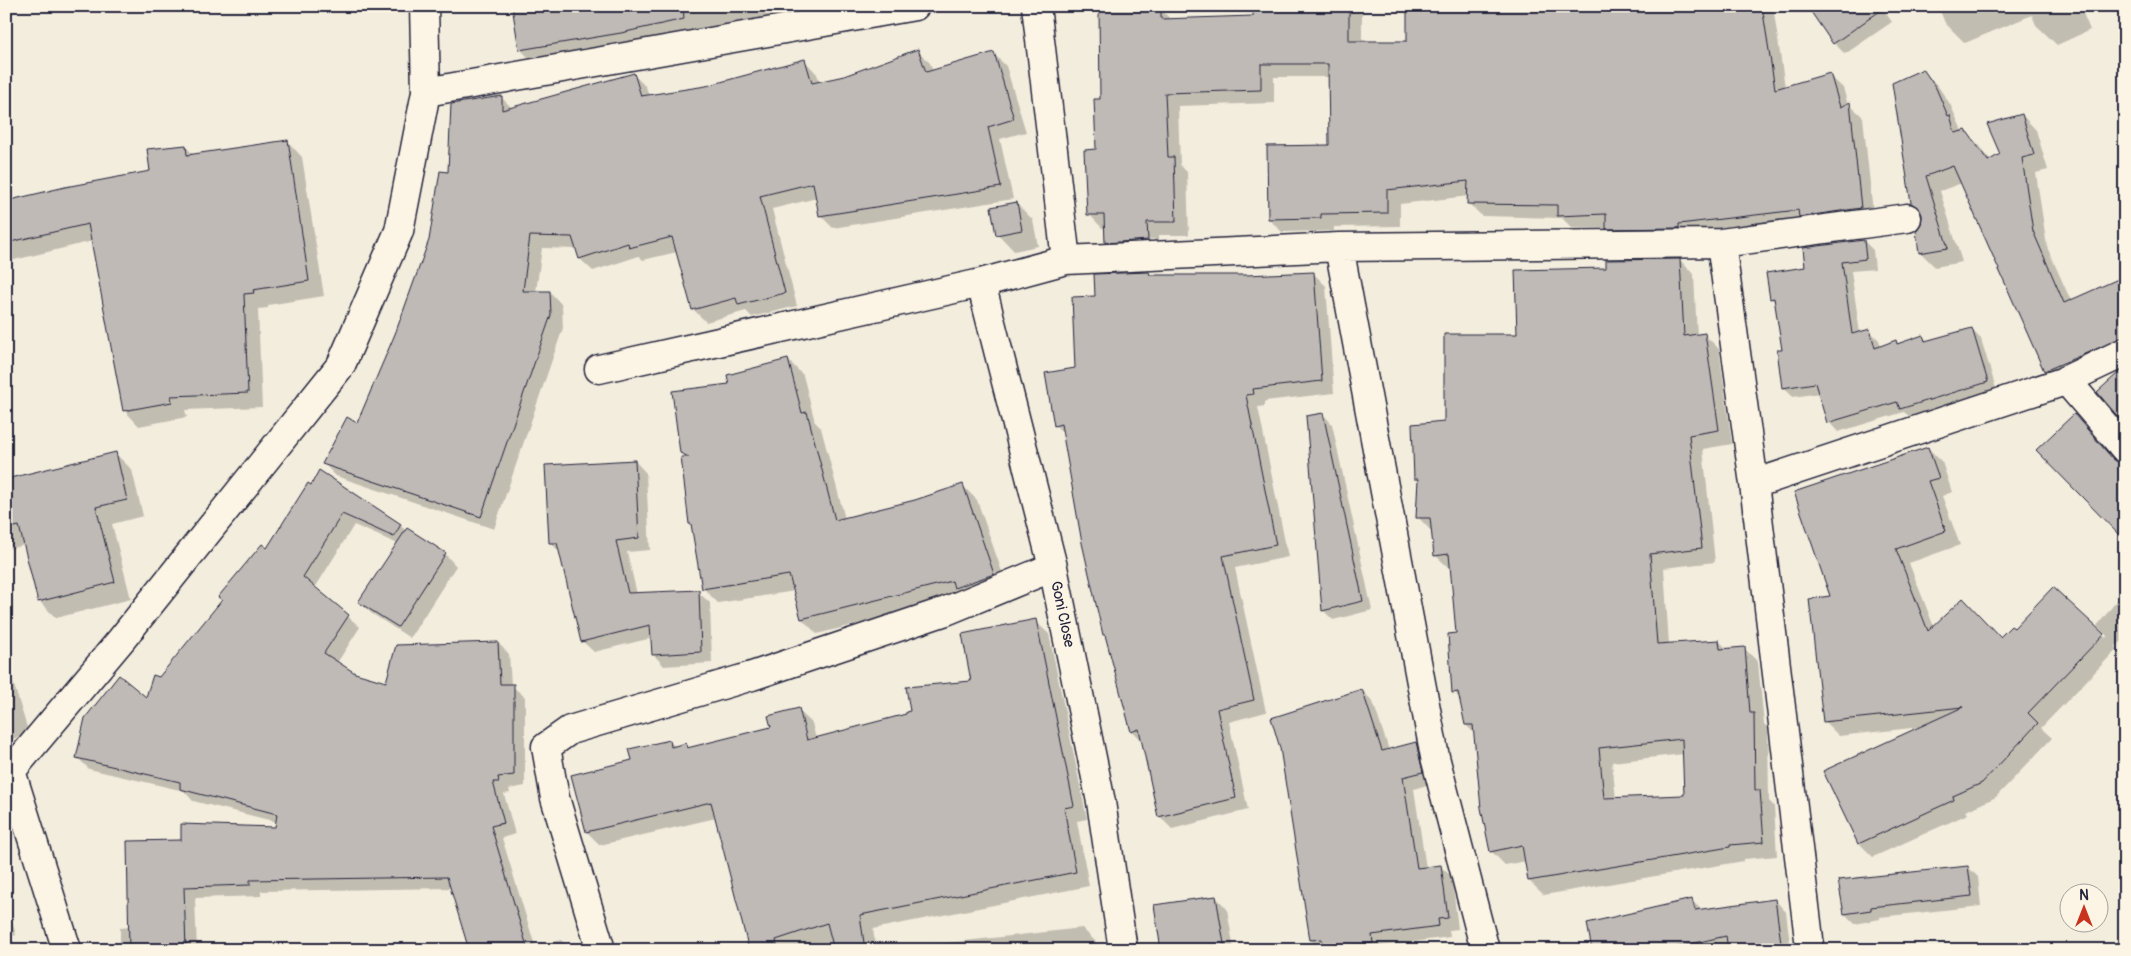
<svg xmlns="http://www.w3.org/2000/svg" width="2131" height="956" viewBox="0 0 2131 956" font-family="Pangolin,sans-serif">
	<rect width="100%" height="100%" fill="#f3edde"/>
	<filter id="ink" filterUnits="userSpaceOnUse"><feTurbulence type="fractalNoise" baseFrequency=".02" numOctaves="2"/><feDisplacementMap in="SourceGraphic" scale="10" xChannelSelector="R" yChannelSelector="G"/><feConvolveMatrix kernelMatrix="1 2 1 2 8 2 1 2 1" color-interpolation-filters="sRGB"/></filter>
	<g filter="url(#ink)">
		<!-- shadow -->
		<path fill="#0003" fill-rule="evenodd" d="M513,6H823L636,46L535,64L520,49Z
			M1254,6H1357L1362,11V42H1408V6H1773L1785,87L1829,75L1843,88L1848,105L1849,104L1863,117L1874,222L1621,242L1607,228H1572L1562,218L1482,216L1468,203L1469,196L1400,204V226L1334,227V231L1282,232L1269,219L1330,146V77H1274V103L1178,106L1180,165L1187,172L1189,235H1159L1160,253L1119,255L1106,242V228H1102L1089,214L1102,100L1160,8L1171,20L1254,17ZM1154,239V241L1117,243V241Z
			M1881,6L1892,22L1845,54L1834,43Z
			M1938,6H2080L2090,30L2057,45L2036,25L2032,15L1965,43L1945,23Z
			M917,50L930,63L933,71L993,53L1006,66L1026,132L1000,139L1013,199L833,228L820,215L817,198L772,209L797,306L752,317L746,311L706,322L693,309L677,252L643,260L639,256L593,271L580,259L577,249L542,248L536,292H550L562,305L563,328L494,529L336,476L324,464L358,424L396,334L430,241L450,173L502,98L512,108L633,74L646,87L649,96L707,87L805,61L817,74L820,83L844,77Z
			M1922,70L1937,85L1950,104L1961,128L1980,146L1991,161L2001,155L2022,115L2036,130L2048,170L2036,173L2047,247L2071,301L2125,277V356L2060,385L2045,371L1962,183L1940,191L1962,262L1935,267L1920,252L1922,213L1912,203Z
			M288,142L302,157L324,296L268,305V308L258,309L262,407L185,410L187,417L139,426L125,411L93,241L6,262V203L151,172L186,147L194,155Z
			M1016,203L1033,220L1038,246L1014,251L998,234Z
			M1864,241L1873,250L1875,269L1851,271L1860,333L1870,331L1879,340L1881,347L1923,337L1928,341L1971,329L1981,339L1997,392L1910,417L1904,412L1838,432L1829,422L1820,393L1793,397L1783,387V351L1776,303L1771,298L1807,268Z
			M1680,260L1694,275L1697,336L1705,335L1719,349L1732,444L1703,449L1715,562L1664,568L1669,645L1719,641L1727,649L1744,648L1758,662L1764,724L1768,728L1769,801L1774,806L1777,856L1744,859V861L1544,895L1529,881L1526,861L1505,865L1491,851L1475,734L1466,725L1461,700L1454,692L1458,634L1452,569H1450L1435,555L1432,532L1418,517L1419,482L1415,479L1445,422L1518,335L1608,270ZM1684,754L1685,796L1616,799L1612,762Z
			M1149,273L1152,276L1247,277L1313,273L1326,286L1334,393L1265,401V406L1258,407L1288,557L1235,568L1266,712L1229,722L1248,810L1172,829L1159,816L1143,742L1132,731L1107,638L1104,635L1064,434L1055,425L1077,369L1096,298Z
			M788,360L803,375L815,422L821,428L845,519L916,501L962,485L977,500L1008,589L964,597L817,634L802,619L795,591L718,603L703,588L693,527L690,524L687,458L681,453L730,385Z
			M1323,414L1332,424L1372,610L1333,620L1323,610Z
			M2074,416L2118,464L2125,540Z
			M1928,448L1942,462L1952,492L1942,496L1960,545L1909,563L1934,627L2001,638L2014,630L2054,589L2106,638L2107,636L2097,626L2125,590V639L2115,647L2117,649L2041,728L2052,738L1996,797L1966,811L1968,814L1873,857L1859,843L1921,727L1839,736L1825,722L1810,600L1832,597Z
			M115,453L132,470L143,516L112,524L131,599L56,618L39,601L25,545L8,549L6,547V480Z
			M635,461L646,473L650,550L627,552L637,594L698,592L710,603L712,663L664,666L653,654L652,638L594,652L582,641L561,553L550,542Z
			M309,484L400,525L406,531L445,554L456,566L410,638L371,613L360,602L398,544L354,525L315,588L360,627L337,663L354,674L387,684L498,643L509,654L511,685L525,697V786L509,789L510,793L504,794L515,834L502,838L535,946L561,940L571,950H471L452,888L261,891V896L195,898L197,950H120V928L130,927L182,842L276,828L277,822L193,801L184,791L89,769L77,757L146,699L160,679L268,550Z
			M1035,621L1049,634L1087,819L1077,821L1089,886L873,929L876,950H749L716,818L600,845L587,832L633,761L669,741L676,747L686,745L690,749L772,728L798,710L812,723L816,739L908,715L973,682Z
			M6,659L29,734L6,741Z
			M1362,690L1373,702L1389,750L1416,744L1427,755L1433,783L1414,789L1426,868L1440,866L1452,877L1458,929L1449,930L1450,937L1382,946L1383,950H1321L1311,940Z
			M1968,867L1978,877L1981,906L1880,917V919L1855,924L1845,914Z
			M1216,897L1227,909L1234,950H1162Z
			M6,900L16,935L12,936L15,950H6Z
			M1775,900L1786,912L1790,943L1758,950H1594L1692,901L1702,910Z
			M1082,928L1096,942L1097,950H882Z"/>
		<!-- building -->
		<path fill="#bfbab6" stroke="#22223b" fill-rule="evenodd" d="M512,6H683L684,19L621,33L519,50Z
			M1253,6H1349V41H1407V6H1762L1775,89L1830,73L1840,107L1850,102L1861,208L1799,217L1798,210L1679,224V228L1606,229V214L1557,216V205L1467,204L1468,181L1387,190V213L1321,214V218L1268,219L1267,146L1329,145L1328,64H1261V90L1165,93L1168,157H1174L1176,222H1147L1148,240L1105,243L1104,215H1087L1084,150L1096,149L1094,99H1100L1099,8L1161,7V19L1253,16Z
			M1807,6H1887L1833,44Z
			M918,49L926,72L994,52L1014,119L988,127L1001,187L819,216L813,183L760,196L785,293L738,305L736,298L692,310L672,237L629,248L628,243L579,259L572,237L530,236L523,291H550L551,315L481,517L322,464L347,417L357,423L395,334L429,240L440,171L448,172L451,104L502,96V110L634,73L641,96L706,86L805,59L812,83L844,76Z
			M1923,69L1936,88L1948,116L1950,115L1955,133L1966,130L1988,161L2000,154L1987,124L2022,114L2034,155L2022,158L2033,231L2064,303L2125,276V337L2044,371L1953,166L1926,176L1948,248L1919,253L1916,231L1921,224L1922,215L1919,208L1911,203L1892,83Z
			M288,140L309,281L253,290L254,293L244,294L248,393L171,396L172,402L123,411L88,224L6,243V201L65,187L150,171L147,149L186,145L187,155Z
			M1017,202L1022,230L996,235L991,207Z
			M1864,240L1866,259L1842,262L1852,334L1870,329L1875,348L1896,340L1897,344L1923,335L1925,341L1972,328L1988,382L1900,409L1897,402L1827,423L1815,383L1782,388L1777,350H1782L1774,298L1770,299L1766,273L1805,267L1803,248Z
			M1680,259L1684,336L1705,333L1719,430L1689,435L1702,548L1650,554L1657,644L1719,640L1720,649L1745,647L1750,713H1754L1755,790H1760L1764,842L1730,845V847L1528,881L1522,845L1490,852L1481,808L1473,725H1465L1458,692L1452,693L1448,634L1456,633L1449,554L1434,556L1430,518H1416L1418,479H1414L1412,424L1444,421V334H1517L1515,270L1606,268V260ZM1682,739L1684,795L1604,798L1599,748Z
			M1149,272L1150,275H1247L1314,272L1322,381L1253,389L1254,394L1246,395L1276,545L1223,556L1254,700L1217,709L1236,798L1158,817L1139,729L1131,732L1105,635H1103L1082,543L1061,424L1054,426L1045,373L1075,368L1072,297L1095,296L1094,274Z
			M788,359L802,413L807,412L835,520L915,500L963,484L994,574L954,588L952,581L801,619L789,575L702,589L691,524H689L681,457H689L680,453L672,391L729,384L727,375Z
			M2125,369V425L2097,392L2118,373Z
			M1323,413L1363,601L1322,611L1306,416Z
			M2074,414L2113,459L2125,464V541L2036,450Z
			M1928,447L1939,478L1928,481L1946,531L1896,549L1928,631L1963,598L2000,637L2011,626L2014,628L2053,587L2104,634L2028,713L2038,723L1982,783L1953,796L1954,800L1858,844L1823,771L1963,707L1823,722L1809,599L1830,596L1794,492Z
			M116,452L127,500L96,507L115,582L38,602L19,526L6,529V479Z
			M635,460L639,538L616,541L628,593L699,590L701,652L652,655L650,625L581,642L557,543H549L545,465Z
			M319,470L401,524L394,537L342,514L303,577L349,615L324,653L355,673L386,682L396,645L498,642L500,684H514V775L498,777L499,782H493L504,823L491,826L528,950H469L447,877L250,880V885L184,887L186,950H129L127,841L181,840V824L275,827L277,814L180,789V782L76,758L85,718L119,675L146,697L153,675L159,677L222,600L218,597L262,544L267,548L308,483L311,485Z
			M407,528L446,553L398,627L358,602Z
			M1036,619L1074,806L1064,808L1076,872L860,915L865,950H834L827,923L776,940L778,950H749L711,802L586,832L571,775L632,760L629,749L670,740L671,747L686,743L687,748L771,727L768,716L799,708L807,740L906,714V712L910,711L906,687L971,681L962,634Z
			M1362,689L1382,751L1416,742L1423,772L1403,777L1417,868L1441,865L1448,918L1438,919L1439,926L1372,935L1373,943L1323,949L1322,939L1310,940L1280,748L1271,718Z
			M1968,866L1972,896L1871,907V910L1844,914L1838,880Z
			M1216,896L1225,950H1161L1154,905Z
			M1692,899L1695,910L1775,899L1782,950H1728L1726,936L1664,950H1592L1587,923Z"/>
		<g fill="none" stroke-linecap="round" stroke-linejoin="round">
			<!-- minor casing -->
			<g stroke="#22223b" stroke-width="31">
				<path id="minor" d="M1036,6L1066,260
					M426,92L915,6
					M1721,243L1754,484L1809,939
					M1339,247L1435,757L1485,950
					M981,283L1053,567L1101,802L1123,950
					M599,369L981,283L1066,260L1339,247L1721,243L1907,218
					M2066,380L2125,449
					M1754,484L2062,382L2125,352
					M11,771L67,950
					M6,772L11,771L121,640L341,365L399,231L426,92L424,6
					M601,950L555,798L546,747L570,730L752,676L946,611L1053,567"/>
			</g>
			<!-- minor -->
			<use href="#minor" stroke="#fcf5e5" stroke-width="28"/>
		</g>
	</g>
	<g text-anchor="middle" stroke-width="4" stroke-linejoin="round" paint-order="stroke">
		<!-- street labels -->
		<g font-size="15" fill="#22223b" stroke="#fcf5e5">
			<text transform="translate(1063 614) rotate(78)" y="5">Goni Close</text>
		</g>
	</g>
	<!-- margin -->
	<rect width="2131" height="956" fill="none" stroke="#fcf5e5" stroke-width="25"/>
	<rect x="12" y="12" width="2106" height="931" fill="none" stroke="#22223b" stroke-width="2" filter="url(#ink)"/>
	<!-- north arrow -->
	<g transform="translate(2084 908)"><circle r="24" fill="#fcf5e5" stroke="#a5a1a1"/>
	<path d="M0-4L9 19L0 12L-9 19Z" fill="#c8321e"/>
	<text y="-8" font-size="14" font-weight="bold" text-anchor="middle" fill="#22223b">N</text>
	</g>
</svg>
